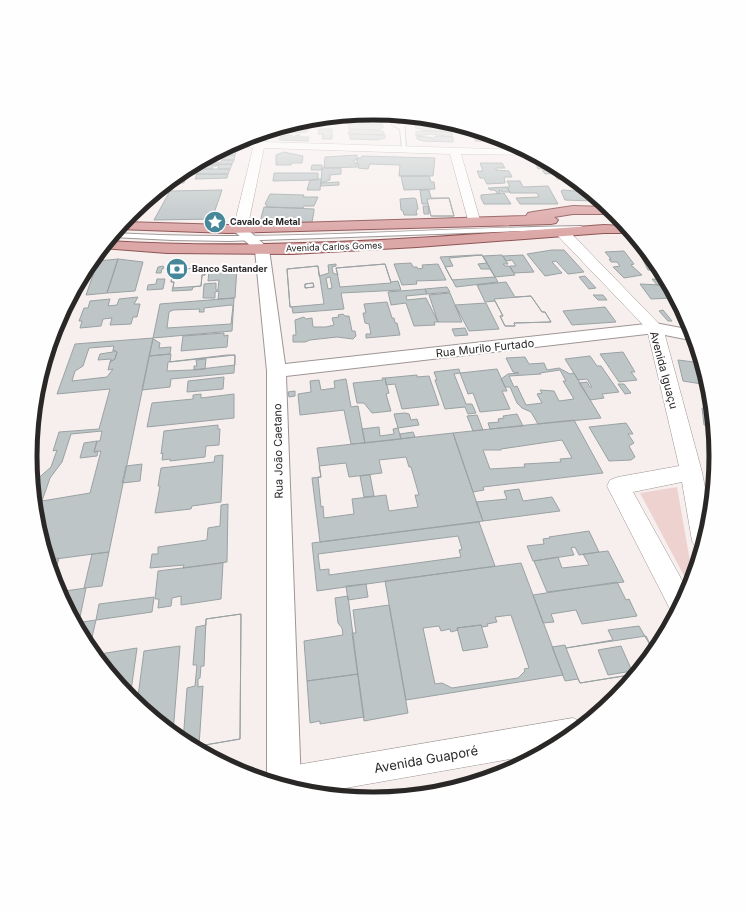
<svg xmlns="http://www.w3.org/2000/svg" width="746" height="912" viewBox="0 0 746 912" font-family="Inter,sans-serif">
	<rect width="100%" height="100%" fill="#f7efee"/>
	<!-- green -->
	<path fill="#eed2d0" d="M677,487L693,578L690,587L640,493Z"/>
	<!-- forest -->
	<path fill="#c4a2a0" d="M470,129L491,135L494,142H475Z"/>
	<!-- building -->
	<path fill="#bdc5c7" stroke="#9aa2a4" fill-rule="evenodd" d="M373,113L380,114V116L349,115Z
		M348,115H349L382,116L381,119L375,120H347Z
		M323,118L319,126H310L311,123H297L296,125H289L306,120Z
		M421,118L440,120L451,123V125L433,124V122L414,124V120L421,119Z
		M341,120H376V122H382V125L347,124L348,122L341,121Z
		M349,124L382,125H383V128L376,130L348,129Z
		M415,124L430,125V126H434V124L453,125V132L422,131V129L415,128Z
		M289,125H296L310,126L309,128H300L309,129L307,132L283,133L285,130H279L281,127Z
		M319,129H332V139H322L323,134H318Z
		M350,129L379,130L384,132V135L348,134Z
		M420,131L452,132V137L431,134L416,136V132Z
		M350,134L384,135H385V138L378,140L350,139Z
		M292,135L291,137H295L296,135H300L299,137H309L308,141L279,140L281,136Z
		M491,135L504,139L514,145L493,144Z
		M417,136L435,138V136L453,137V142L423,141L417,139Z
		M218,152H236L235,155L211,156Z
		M284,152L303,156L302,163H292L291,165H276V155Z
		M235,155L234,160H222L223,157H217L216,160H204L211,156Z
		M357,155V160H354V163H357V167L324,168L325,157Z
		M362,156L435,158L433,176H399L400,165L370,164L368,169L358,168L359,164H357V158H361Z
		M533,158L545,161L559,168L562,173L545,174L542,170H549L547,168L538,169Z
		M204,160H216L215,162L220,163L222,160H234L232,164L201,165Z
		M480,163H502L505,168H496V170L509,171L512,177H504L505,183L487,184L484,178H480L477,171H483Z
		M232,164L230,169H218L219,166H213L212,169H199L201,165Z
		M312,165H322V170H311Z
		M322,168H341V174L330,175V180L321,183Z
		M199,169H230L228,174H197Z
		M199,169L197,174H188L190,170Z
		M274,173H318V180L273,181Z
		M554,173L565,174L568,180L557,179Z
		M197,174H228L227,178L195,179Z
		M401,176H429L431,182H434L435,189L404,190Z
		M318,179H321L320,190H307L310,180Z
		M172,180H185L184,183L168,182Z
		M507,181H520L523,187L548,186L558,204H520L516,198L539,197L537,193H510L507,187H510Z
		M339,182V185L321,186V183Z
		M577,185H581L588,191H579Z
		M507,187L510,192H503L499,190L500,193L498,194L495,190H490L488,188Z
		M222,190L212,219L154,220L170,191Z
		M420,190H429L431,198H449L454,216H431L428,204H422Z
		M563,190L588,192L592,201L565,200L561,191Z
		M504,193L511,204H484L481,198V195Z
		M270,194L304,195L303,197H318L314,206H304L303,208L266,207L267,205L265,204Z
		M414,198L416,199L418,209L416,211L417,215H404L403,211L401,210L400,199Z
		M449,198L454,216H431L427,199Z
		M423,206H428L429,214H424Z
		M264,207L314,209V211L312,222H260Z
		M552,250H564L584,272L568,274L556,261L552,262L562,273L545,276L527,254Z
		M624,251L634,264L631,265L642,275L624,278L613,267L620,266L617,262H611L609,259H611L605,252Z
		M640,254L649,255L661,270H648Z
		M476,255H482L498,282L456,287L440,257Z
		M482,255L487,263L478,264L481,269H490L495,277L452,280L445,267L453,266L449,258Z
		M502,255L508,264H503L505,266H509L515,275L495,277L483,256Z
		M523,255L534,272L514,273L510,266H516L512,260L506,261L503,256Z
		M118,259L107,293L86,295L98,261Z
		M118,259L143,262L135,291L107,293Z
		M411,263L413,267H417L418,269L423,268L422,265L438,264L446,280L416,281L417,284L402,285L394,264Z
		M336,264V266L332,267L333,273L338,275L336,268L385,264L391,282L398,281L401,290L341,293L344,309L293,313L292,307H290L287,269L318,266L319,276L329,273L328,265ZM330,277L332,288L328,289L326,278ZM313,283L314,287L305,288V284Z
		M385,264L391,283L340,287L336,268Z
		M163,266L164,268L162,269L161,273H156L158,267Z
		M318,266L324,304L290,307L287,269ZM313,283L314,287L305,288V284Z
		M206,267L205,275H202L201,286L193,287L192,290L172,291L174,282H171L173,270Z
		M206,267L205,275H202L201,286L173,288L174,282H171L173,270Z
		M237,267L235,298L218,299L219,291L215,292V298H203L204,284L216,283V290H218L219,280L208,281L209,271H206V270Z
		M660,273H662L669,285H657L652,279L663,280Z
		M585,276L596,288L589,289L579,277Z
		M157,279H165L163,289L147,290L148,285L156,284Z
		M506,282L515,297L531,296L542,312H545L551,322L514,323L515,326H505L500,316H503L495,301L485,302L477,285Z
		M640,284L661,285L671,298L651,299Z
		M447,287L450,292L427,294L425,289Z
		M425,289L427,294L406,296L407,300L426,298L438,322H434L435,325L414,326L406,303L391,305L388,292Z
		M450,293L462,322H438L429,295Z
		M593,295H603L607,300H598Z
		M531,296L542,312H545L551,322L514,323L515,326H505L500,316H503L494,299Z
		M138,297L134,304H140L137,317H133L131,324L110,325L112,318L103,319L101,326L80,328L82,321H79L84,308H88L90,301L110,299L108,306L117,305L119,299Z
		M234,298L232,331L153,338L160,304Z
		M387,302L392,318H394L395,323H397L400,335L366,338V334H371L369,324L365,323L363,313H366L364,304Z
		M486,303L499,329L469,331L455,305Z
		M231,305L233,306L231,324L167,328L169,312L173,310L200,309L199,312H204V308Z
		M605,307L616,322L572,325L563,311Z
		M663,310L672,321H668L659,311Z
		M343,314L345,316H349L352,331H355L356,336L353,339L337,337L310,340L305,342H293V335H296L295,320L304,317L306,319L312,318L313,327H326L334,325L332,318L339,317L338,315Z
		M465,328L468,335L455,336L452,329Z
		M224,333V336L228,335L227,347L181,351L183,336Z
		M153,338L109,552L48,560L37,523L33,483L51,467L57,450L53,451L59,432L99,429L110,389L57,394L75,344Z
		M153,339L160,343L159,348L171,347L170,354L149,356Z
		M114,346L113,350L117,352L115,359L110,362L108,370L113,369L107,377L72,381L75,371L83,366L89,348Z
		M113,350L117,352L115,359L110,362L111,359L98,360L100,354L113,352Z
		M623,352L635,372H631L637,380L619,382L600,354Z
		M171,354L170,362L235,355L234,373L171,379L170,387L142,390L149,356Z
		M227,355H235V365L192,370L167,371L168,362Z
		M590,356L597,366H601L619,392L602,394L604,398L590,400L579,383L587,382L590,387H592L587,379L578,380L565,359Z
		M525,357L529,364L544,363L547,370L559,368L570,374L574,373L601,418L538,424L531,412L522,408L517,403L510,387H505L501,379L508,374L519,373L513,372L506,358Z
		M206,359L205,369L194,370V366H197L196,360Z
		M678,360L702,363L708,385L683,381Z
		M459,369L460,373L454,374L466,404H472L476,413L468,414L465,407L445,409L435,380H437L434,372Z
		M497,369L507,391H502L510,409L480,412L473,393L468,394L460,373Z
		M560,370L566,381H563L574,399L559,401L554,391L540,390L542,393L537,394L542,403L526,405L517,386L514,387L509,376L541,374L540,373Z
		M417,375V377L429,376L439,405L402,409L395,384L386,385L385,378Z
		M224,377L223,389L187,392L188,381Z
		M382,378H385L389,393L386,394L391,411L372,413L364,403H357L353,383L383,380Z
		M346,379L351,407L358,406L365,443L351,444L344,410L300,415L298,394L311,392L310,381L319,380L321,390L335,388L334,381Z
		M618,384H624L631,393L625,394Z
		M295,391V396L289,397L288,392Z
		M201,394V398L234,394V418L147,427L152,403L193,399V395Z
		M702,408L711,410L713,427L704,425Z
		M405,413L409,414L411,420L417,419L419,425L398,428L394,414Z
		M517,414L523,426L490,429L488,423L499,422L498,419L504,418L503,416Z
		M477,415L483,430L473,431L467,416Z
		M574,420L603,473L483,487L484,490L473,492L453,433Z
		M626,423L633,434H628L634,443L629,446L635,457L631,460L609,461L589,427Z
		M218,425V429H220L219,445L206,446L205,457L170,461V459L162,460L163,453L161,454L164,431Z
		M379,427L380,436L394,434L393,429L398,428L401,439L365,443L362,429Z
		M102,431L100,441H97L94,452L101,451L90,493L42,501L50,478L62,462L71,434Z
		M413,432L415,437L401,439L400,434Z
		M453,433L483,521L320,542L312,478L321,477L317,448Z
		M562,440L572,458L560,459L561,462L524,464L525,467L490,469L483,450H501V449Z
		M97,441L94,452L98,451L97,456L80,458L84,443Z
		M223,455L221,502L192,506L191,509L155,513L160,486H158L161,468L214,462L215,456Z
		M406,457L409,467H411L419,495H415L418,507L389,511L386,495L352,499L354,514L324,518L323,506L321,507L318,477H321L319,466L346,463L349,477L382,473L379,460Z
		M142,464L140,481L122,483L126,466Z
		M370,475L374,496L364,497L360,476Z
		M519,489L523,501L552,497L560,511L483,521L476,502L507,499L504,491Z
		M228,504L227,562L183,568L184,565L150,568L152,554H158V547L207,540L208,528L220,526L221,505Z
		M479,522L495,566L317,591L312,543Z
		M589,531L599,552L579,555L575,547L571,548L574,555L533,561L527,546L544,544L543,539L550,538L549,537Z
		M458,536L462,549L459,550L461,557L329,575V569L320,570L318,554Z
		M608,551L624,582L547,592L534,561L558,557L562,568L589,565L583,554Z
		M109,552L102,586L84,588L92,554Z
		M59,558L53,579L48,560Z
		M223,563L221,599L181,605V596L172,598L171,606L158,608L159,599H155L158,571Z
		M521,563L563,675L406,700L385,581Z
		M617,582L626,600L629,599L637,616L582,624L576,610L551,614L554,622L543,623L533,595Z
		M366,584L368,597L348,600L346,586Z
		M86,588L79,622L75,623L58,592Z
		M348,596L358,674L307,681L304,641L343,635L342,628L338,623L335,598Z
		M154,597L152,612L96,620L99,604Z
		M389,605L408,713L364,721L352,633H356L353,610Z
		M241,614L240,739L199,746L203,686L198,687V679L200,678L201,666H204L206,619Z
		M241,614L240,739L199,746L200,742L187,744L183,742L187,688L195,686L197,665H193L196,627L206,625V619Z
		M511,615L529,668L524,669L525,671L518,678L452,688L442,683L435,684L423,628L439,626L441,631L450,629L451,632L458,630L457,628L481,625L482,627L488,626L487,624L497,622L495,617Z
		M96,620L93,633L90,649L75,623Z
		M481,625L488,647L463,651L457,628Z
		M639,626L654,652L636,674L580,683L578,679L565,681L552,647L565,645L566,648L613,640L608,630Z
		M646,636L654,652L636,674L580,683L566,648Z
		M180,646L173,733L137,704L144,651Z
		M621,646L632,671L608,675L598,650Z
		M137,648L130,698L99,660L100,654Z
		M358,674L364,717L320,724V721L310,723L307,681Z"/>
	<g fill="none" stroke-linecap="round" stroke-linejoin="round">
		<!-- service casing -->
		<g stroke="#9e9695" stroke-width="2">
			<path id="service" d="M391,115H395L396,123L400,125V116H404L406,150L402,149L400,129L392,125Z
				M581,226L584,228L583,229L230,241L172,240L112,237L114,233C270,242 425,228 581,226Z"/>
		</g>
		<!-- minor casing -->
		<g stroke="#9e9695" stroke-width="1">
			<path id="minor" d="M266,132L265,142L524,150L534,155L461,154L480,220L474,224L468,220L450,154L264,148L247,230L245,233H235L233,230L253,148L230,145L238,141L255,142L257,135Z
				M562,228L567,229L663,328L702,472L710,514L709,523L701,550L696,548L692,541L682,482L633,492L688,591L676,614L672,613L607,486L610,480L618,477L679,466L647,329L557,235L555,232L557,229Z
				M573,718L585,724L563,741L539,754L317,793L306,792L265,780L268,773L279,768Z"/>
		</g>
		<!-- tertiary casing -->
		<g stroke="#9e9695" stroke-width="2">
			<path id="tertiary" d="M240,226L245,227L269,249L285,364L655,323L692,330L695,341L655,333L286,376L301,786L299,790L267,781V371L255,250L233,230L235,227Z"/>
		</g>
		<!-- primary casing -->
		<g stroke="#8e5454" stroke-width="2">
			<path id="primary" d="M573,206L608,207L616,214H573L554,217L558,220L556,223L551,224L228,233L118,229L123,222L228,225L526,216L528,213L533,212Z
				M604,225L626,226L632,233H604L417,247L292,254L167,253L102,248L108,241C274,251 438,237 604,225Z"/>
		</g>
		<!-- service -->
		<use href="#service" fill="#fff" fill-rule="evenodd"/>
		<!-- minor -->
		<use href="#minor" fill="#fff" fill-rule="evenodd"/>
		<!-- tertiary -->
		<use href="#tertiary" fill="#fff" fill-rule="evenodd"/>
		<!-- primary -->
		<use href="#primary" fill="#dca7a7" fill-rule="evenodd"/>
	</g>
	<!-- sky -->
	<linearGradient id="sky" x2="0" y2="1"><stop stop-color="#97aac9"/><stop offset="0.46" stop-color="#fbf8f7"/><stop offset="1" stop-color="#fbf8f7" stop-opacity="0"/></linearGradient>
	<rect width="746" height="235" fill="url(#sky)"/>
	<!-- icons -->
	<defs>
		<g id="sight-disc" transform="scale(1.15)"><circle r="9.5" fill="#468899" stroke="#fefefe"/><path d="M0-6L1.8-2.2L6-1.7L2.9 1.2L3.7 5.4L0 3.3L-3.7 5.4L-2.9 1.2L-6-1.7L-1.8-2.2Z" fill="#fff"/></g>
		<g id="bank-disc" transform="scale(1.15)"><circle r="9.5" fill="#468899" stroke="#fefefe"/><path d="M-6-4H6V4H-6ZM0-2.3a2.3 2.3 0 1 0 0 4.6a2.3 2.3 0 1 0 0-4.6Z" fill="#fff"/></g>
	</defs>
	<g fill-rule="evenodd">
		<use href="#sight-disc" x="215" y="222"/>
		<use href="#bank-disc" x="177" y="269"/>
	</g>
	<g text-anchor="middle" stroke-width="4" stroke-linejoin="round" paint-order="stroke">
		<!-- far-poi labels -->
		<g font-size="9" font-weight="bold" fill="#2a2727" stroke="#fefefe" text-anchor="start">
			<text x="230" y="225">Cavalo de Metal</text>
			<text x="192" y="272">Banco Santander</text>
		</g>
		<!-- far-street labels -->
		<g font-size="9" fill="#2a2727" stroke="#fefefe">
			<text transform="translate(334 247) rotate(-2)" y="3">Avenida Carlos Gomes</text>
		</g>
		<!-- street labels -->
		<g font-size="11" fill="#2a2727" stroke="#fefefe">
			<text transform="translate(485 348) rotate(-6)" y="4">Rua Murilo Furtado</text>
			<text transform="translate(664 370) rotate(75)" y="4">Avenida Iguaçu</text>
			<text transform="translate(278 451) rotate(-91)" y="4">Rua João Caetano</text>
		</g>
		<!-- near-street labels -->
		<g font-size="13" fill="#2a2727" stroke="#fefefe">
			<text transform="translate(426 759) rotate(-10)" y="5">Avenida Guaporé</text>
		</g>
	</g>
	<!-- crop -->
	<path d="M0 0H746V912H0ZM37 456a336 336 0 1 1 672 0a336 336 0 1 1-672 0Z" fill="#fefefe" fill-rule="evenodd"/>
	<path fill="none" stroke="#2a2727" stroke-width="5" d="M37 456a336 336 0 1 1 672 0a336 336 0 1 1-672 0Z"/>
</svg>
